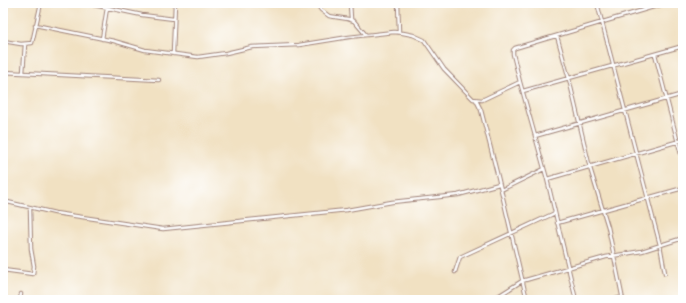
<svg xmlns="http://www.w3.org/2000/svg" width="686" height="303" viewBox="0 0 686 303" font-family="'Gentium Book Plus',serif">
	<rect width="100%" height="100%" fill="#fff"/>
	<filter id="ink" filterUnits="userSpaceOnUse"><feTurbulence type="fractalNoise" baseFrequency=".025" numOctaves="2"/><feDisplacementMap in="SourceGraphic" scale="8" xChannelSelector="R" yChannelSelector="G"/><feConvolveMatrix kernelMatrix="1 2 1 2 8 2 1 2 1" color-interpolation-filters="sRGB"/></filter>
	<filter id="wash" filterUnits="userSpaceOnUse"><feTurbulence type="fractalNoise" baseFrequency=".012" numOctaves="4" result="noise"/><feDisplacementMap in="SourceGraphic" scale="16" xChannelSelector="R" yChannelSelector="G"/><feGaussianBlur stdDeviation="0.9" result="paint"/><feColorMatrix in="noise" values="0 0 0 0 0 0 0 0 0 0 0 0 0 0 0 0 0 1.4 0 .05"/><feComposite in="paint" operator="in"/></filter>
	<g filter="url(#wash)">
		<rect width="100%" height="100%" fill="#f1e1c2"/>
	</g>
	<g filter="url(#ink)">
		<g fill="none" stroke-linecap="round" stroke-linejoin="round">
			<!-- street casing -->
			<g stroke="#9e8076" stroke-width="4.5">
				<path id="street" d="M84,3L142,15L174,19
					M316,3L321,10L329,16L348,19L354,21L366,35
					M350,3L351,19
					M398,3L399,32
					M597,3L660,245L665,273
					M35,25L114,41L145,50L198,57L226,53L252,47L299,45L349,37L394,32L403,33L413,35L424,40L444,69L473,99L482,100L520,82L547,179L576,300
					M557,36L569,79L590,168L608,227L623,300
					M102,39L107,8
					M3,41L21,44L32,43L41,3
					M173,54L175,3
					M655,54L683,162
					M3,72L159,80
					M23,73L25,44
					M520,82L513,54V50L515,48L667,3
					M523,91L683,46
					M476,100L481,110L498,177L527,300
					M535,136L683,94
					M547,179L683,140
					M501,190L544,169
					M3,201L55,213L163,229L347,210L392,202L458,195L499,184
					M557,223L683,188
					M3,270L33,274L34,266L31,249L30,208
					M455,272L460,257L555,213
					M20,300L21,294
					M492,300L522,281L606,257L642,251L683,238
					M613,300L622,297"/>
			</g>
			<!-- street -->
			<use href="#street" stroke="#fff" stroke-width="2.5"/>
		</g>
	</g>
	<!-- margin -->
	<rect width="686" height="303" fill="none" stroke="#fff" stroke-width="16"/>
</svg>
